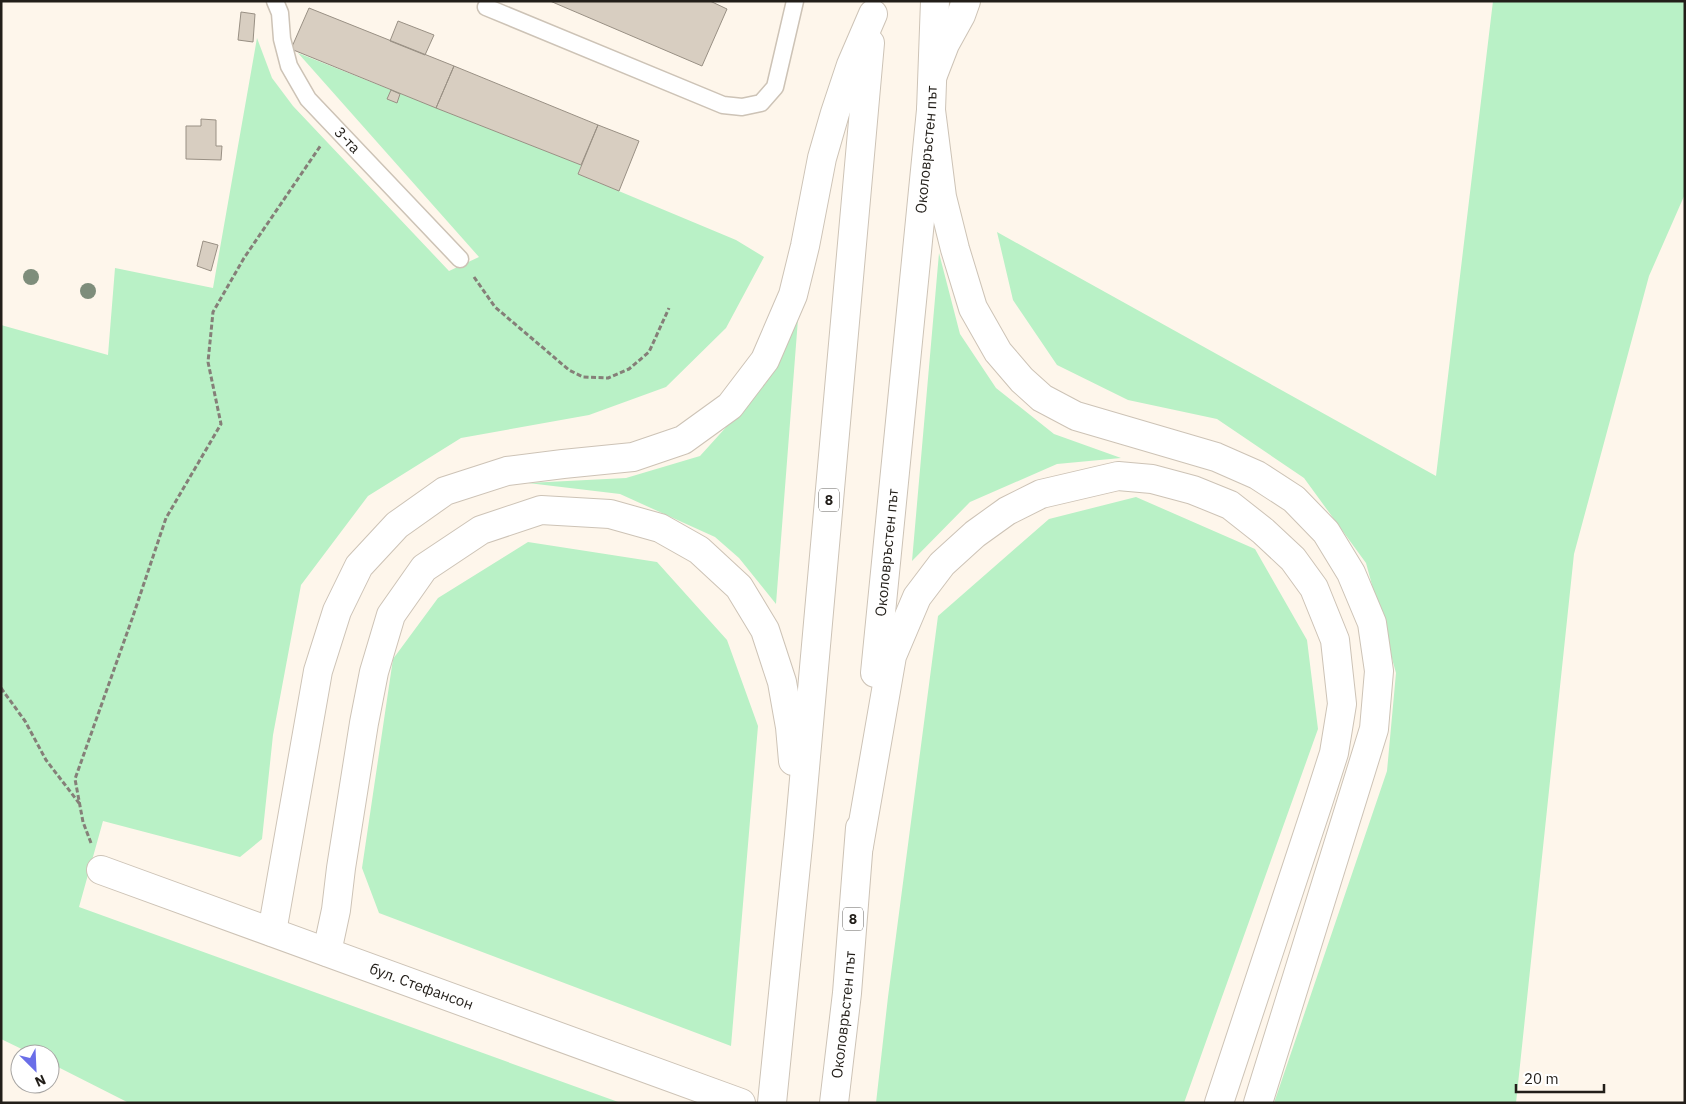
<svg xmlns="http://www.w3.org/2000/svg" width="1686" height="1104" viewBox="0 0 1686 1104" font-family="'IBM Plex Sans',sans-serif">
	<rect width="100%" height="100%" fill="#fef6eb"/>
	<!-- green -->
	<path fill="#b9f1c6" d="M1493,1H1685V194L1649,276L1574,554L1516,1103H1274L1387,771L1396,673L1366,563L1304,478L1217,419L1128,400L1057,365L1013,300L997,232L1436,476Z
		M257,38L272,78L293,106L449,271L479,257L298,53L581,165L578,174L736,240L764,257L726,328L666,387L589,415L461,438L368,496L301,585L273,735L262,839L240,857L103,821L79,907L621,1103H129L50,1063V1054H32L1,1039V325L108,355L115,268L213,288Z
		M939,253L960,334L996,388L1054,434L1121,458L1057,464L970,502L912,561Z
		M798,319L776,604L739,558L715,537L620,494L528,483L626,478L700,456L766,383Z
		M1136,497L1255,549L1307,640L1318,729L1184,1103H876L888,997L938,616L1049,519Z
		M528,542L657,562L727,640L758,726L731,1046L379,913L362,868L393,659L438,598Z"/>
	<!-- building -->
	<path fill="#d8cec1" stroke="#999084" d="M550,1H710L727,9L702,66Z
		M309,8L454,66L436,108L291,49Z
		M241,12L255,14L253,42L238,40Z
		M398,21L434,35L425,55L390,41Z
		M454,66L598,125L581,165L436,108Z
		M391,90L400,94L397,103L387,99Z
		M201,119L216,120V146H222L221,160L186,159V126H201Z
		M598,125L639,141L619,191L578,174Z
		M203,241L218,245L211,271L197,266Z"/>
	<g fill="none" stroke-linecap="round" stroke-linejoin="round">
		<!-- service casing -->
		<g stroke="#cdc3b6" stroke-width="19">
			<g id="service">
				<path id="s1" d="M275,1L280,13L282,39L289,66L308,99L460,259"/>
				<path d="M486,7L723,105L742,107L761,103L775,87L795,1"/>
			</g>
		</g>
		<!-- minor casing -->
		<g stroke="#cdc3b6" stroke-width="30">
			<g id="minor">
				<path d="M933,75L945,44L961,15L966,1"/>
				<path id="s2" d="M101,870L741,1103"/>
			</g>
		</g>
		<!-- trunk casing -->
		<g stroke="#cdc3b6" stroke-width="30">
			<g id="trunk">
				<path d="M931,110L942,197L955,249L973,308L998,352L1022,380L1042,398L1076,416L1216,457L1257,475L1294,499L1326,532L1351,573L1372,623L1379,671L1374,729L1258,1103"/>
				<path id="s3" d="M875,673L931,110L935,1"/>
				<path d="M859,846L892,656L917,597L942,564L975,534L1007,511L1041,494L1118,476L1152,479L1193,490L1230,505L1263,531L1293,559L1314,588L1335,640L1342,704L1334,753L1318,803L1219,1103"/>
				<path d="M272,932L318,671L337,611L359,566L397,525L445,491L507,471L563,464L633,457L683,440L730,406L765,360L793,295L805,246L822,158L835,113L851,65L873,14"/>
				<path d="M327,952L336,910L341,868L364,723L374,672L391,615L424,568L481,530L541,510L610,514L660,528L699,550L739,587L765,630L782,682L790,727L793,761"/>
				<path d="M772,1103L799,835L870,43"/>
				<path id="s4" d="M834,1103L847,993L860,828"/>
			</g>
		</g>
		<!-- path -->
		<path stroke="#857f78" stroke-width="3" stroke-dasharray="5 2.5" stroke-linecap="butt" d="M474,277L495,307L569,370L583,377L608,378L629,369L649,352L669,308
			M1,688L25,721L46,760L79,803
			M91,843L83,822L75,779L132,619L166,518L221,424L208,362L213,312L244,258L321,145"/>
		<!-- service -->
		<use href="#service" stroke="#fff" stroke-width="16"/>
		<!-- minor -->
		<use href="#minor" stroke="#fff" stroke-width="28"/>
		<!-- trunk -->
		<use href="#trunk" stroke="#fff" stroke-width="28"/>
	</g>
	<!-- trees -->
	<g fill="#7e8d7b">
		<circle cx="31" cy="277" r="8"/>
		<circle cx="88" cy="291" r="8"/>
	</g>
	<g text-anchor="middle" stroke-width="5" stroke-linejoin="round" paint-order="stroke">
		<!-- shield labels -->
		<g fill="#fff" stroke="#64625e" stroke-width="1">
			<rect x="819" y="488.5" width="20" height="23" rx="4"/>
			<rect x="843" y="907.5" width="20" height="23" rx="4"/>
		</g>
		<g font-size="14" font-weight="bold" fill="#221e19">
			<text x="829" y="505">8</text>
			<text x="853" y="924">8</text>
		</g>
		<!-- street labels -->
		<g font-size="15" fill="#221e19" stroke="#fff">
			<text dy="5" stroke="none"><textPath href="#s1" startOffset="162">3-та</textPath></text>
			<text dy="5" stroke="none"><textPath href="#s3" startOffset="526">Околовръстен път</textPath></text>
			<text dy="5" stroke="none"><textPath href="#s3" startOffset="121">Околовръстен път</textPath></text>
			<text dy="5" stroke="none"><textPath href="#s2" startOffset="341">бул. Стефансон</textPath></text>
			<text dy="5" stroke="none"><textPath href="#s4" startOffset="89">Околовръстен път</textPath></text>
		</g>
	</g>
	<!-- border -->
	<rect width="1686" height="1104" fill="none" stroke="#221e19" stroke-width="5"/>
	<!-- north arrow -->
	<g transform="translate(35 1069) rotate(156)"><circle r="24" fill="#ffffff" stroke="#a7a5a3"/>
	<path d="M0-4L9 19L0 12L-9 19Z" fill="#6a6ee8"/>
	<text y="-8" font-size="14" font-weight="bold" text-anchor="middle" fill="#221e19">N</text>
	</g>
	<!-- scale -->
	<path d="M1516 1084v8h88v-8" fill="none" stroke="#221e19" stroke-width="2.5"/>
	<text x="1524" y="1084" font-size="15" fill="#221e19" stroke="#ffffff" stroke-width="4" paint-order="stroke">20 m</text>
</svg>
